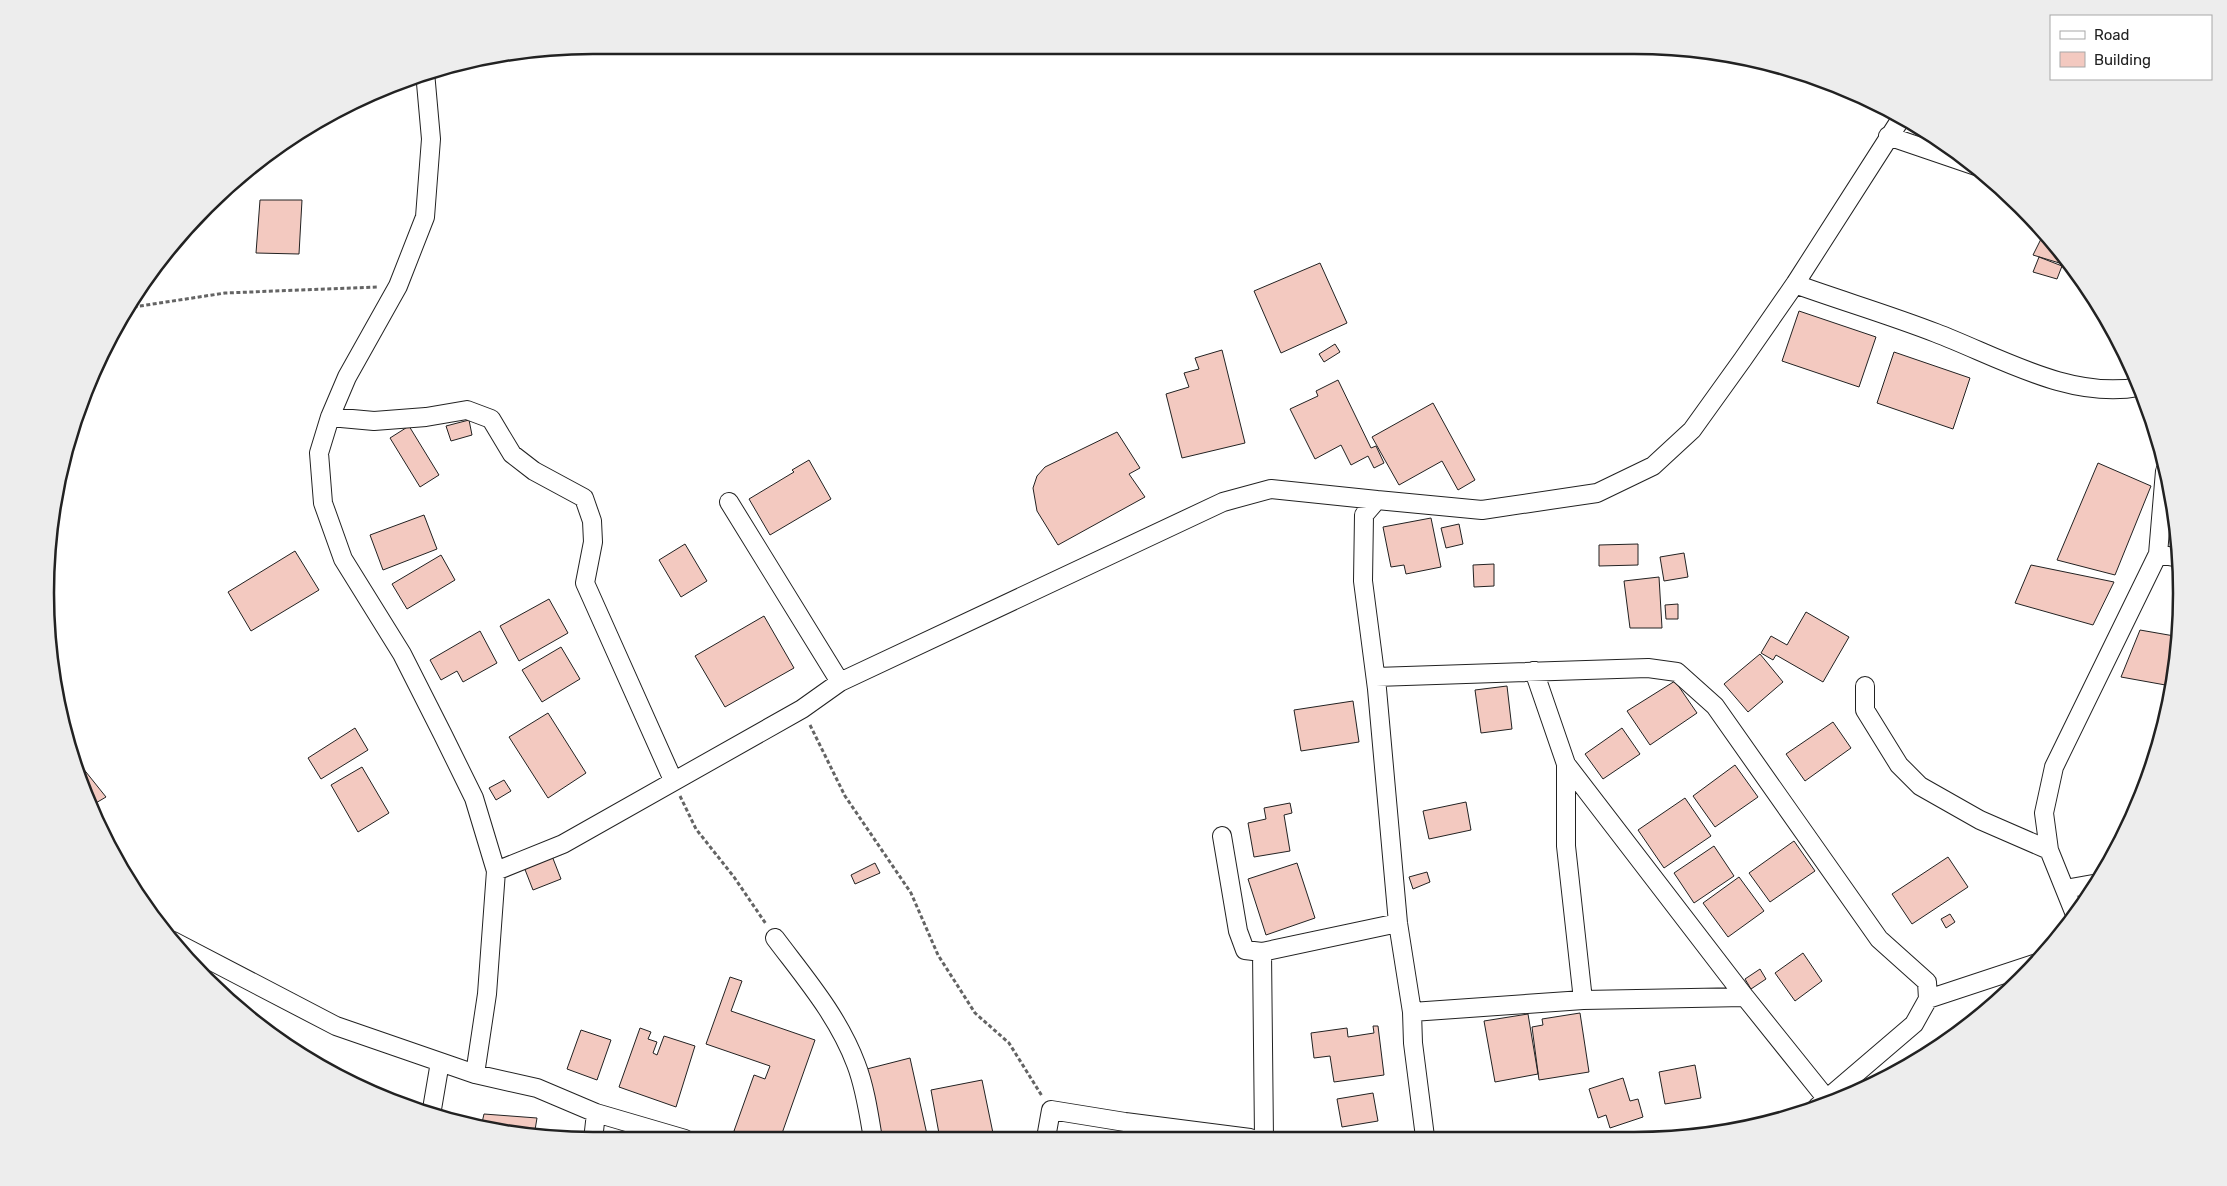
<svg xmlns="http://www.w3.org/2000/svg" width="2227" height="1186" viewBox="0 0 2227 1186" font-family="Rubik,sans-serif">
	<rect width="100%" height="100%" fill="#fff"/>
	<!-- building -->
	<path fill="#f3c9c0" stroke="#222" d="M260,200H302L299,254L256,253Z
		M2045,231L2068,262L2066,265L2033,255Z
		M2039,257L2062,266L2057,279L2033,272Z
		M1320,263L1347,323L1281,353L1254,291Z
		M1799,311L1876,337L1859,387L1782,361Z
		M1335,344L1340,352L1324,362L1319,354Z
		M1222,350L1245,443L1182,458L1166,394L1189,387L1184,373L1199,369L1195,358Z
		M1894,352L1970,378L1953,429L1877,403Z
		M1338,380L1371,448L1376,446L1384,463L1374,468L1368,456L1351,465L1341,445L1315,459L1290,409L1318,396L1316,391Z
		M1433,403L1475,480L1458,490L1442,461L1399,485L1372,437Z
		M469,420L472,435L451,441L446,426Z
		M409,426L439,475L420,487L390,438Z
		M1117,432L1140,468L1129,474L1145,497L1058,545L1037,511L1033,488L1037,476L1045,467Z
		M809,460L831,499L770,535L749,499L794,472L792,470Z
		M2098,463L2151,486L2115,575L2057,560Z
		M424,515L437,549L383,570L370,535Z
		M1431,518L1441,567L1406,574L1404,565L1391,567L1383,527Z
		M1459,524L1463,544L1446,548L1441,528Z
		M685,544L707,581L681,597L659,560Z
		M1638,544V565L1599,566V545Z
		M295,551L319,590L251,631L228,592Z
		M1684,553L1688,577L1664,581L1660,557Z
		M441,555L455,580L407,609L392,584Z
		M1494,564V586L1474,587L1473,565Z
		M2031,565L2114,582L2093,625L2015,603Z
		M1659,577L1662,628H1630L1624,581Z
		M549,599L568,633L519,661L500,626Z
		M1678,604V619H1666L1665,605Z
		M1806,612L1849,637L1823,682L1776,655L1773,660L1761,653L1771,636L1787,645Z
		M764,616L794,668L725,707L695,656Z
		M2140,630L2180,637L2171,686L2121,677Z
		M480,631L497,663L463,682L457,671L441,680L430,660Z
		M561,647L580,679L542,702L522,670Z
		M1760,654L1783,682L1748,712L1724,684Z
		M1675,681L1697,713L1650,745L1627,711Z
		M1507,686L1512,729L1481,733L1475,690Z
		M1353,701L1359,742L1301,751L1294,710Z
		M548,713L586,773L548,798L509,737Z
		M1833,722L1851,748L1805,781L1786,754Z
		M355,728L368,750L321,779L308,758Z
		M1622,728L1640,754L1603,779L1585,754Z
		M2152,746L2159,747L2133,816L2129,817L2136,790Z
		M1735,765L1758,797L1715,827L1693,796Z
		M82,767L106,797L89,807L76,771Z
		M362,767L389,813L358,832L331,785Z
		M504,780L511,791L496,800L489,788Z
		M1685,798L1711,836L1664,868L1638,830Z
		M1466,802L1471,830L1429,839L1423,811Z
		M1290,803L1292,813L1284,815L1290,851L1254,857L1248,823L1266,819L1264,808Z
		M1794,841L1815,871L1770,902L1749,873Z
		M1714,846L1734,876L1694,903L1674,873Z
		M552,856L561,879L533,890L524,867Z
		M1948,857L1968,887L1912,924L1892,894Z
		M875,863L880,873L855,884L851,875Z
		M1297,863L1315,918L1266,935L1248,879Z
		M1427,872L1430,882L1413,889L1409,877Z
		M1739,877L1764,911L1728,937L1703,903Z
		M1950,914L1955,922L1946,928L1941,919Z
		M1803,953L1822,981L1795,1001L1775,973Z
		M1760,969L1766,979L1751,989L1745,979Z
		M730,977L742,981L731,1011L815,1040L780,1139H759L734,1131L754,1075L765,1079L770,1066L706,1044Z
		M1580,1013L1589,1072L1539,1080L1532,1027L1543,1025L1542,1019Z
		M1528,1014L1538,1074L1495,1082L1484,1021Z
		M1373,1026H1378L1384,1075L1334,1082L1330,1056L1314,1058L1311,1033L1347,1028L1348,1037L1374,1033Z
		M640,1028L651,1032L648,1039L657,1042L653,1053L657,1055L664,1036L695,1046L676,1107L619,1087Z
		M581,1030L611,1040L597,1080L567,1069Z
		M910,1058L928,1139H878L863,1070Z
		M1695,1065L1701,1098L1665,1104L1659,1072Z
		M1623,1078L1630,1101L1638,1099L1643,1117L1610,1128L1606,1115L1598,1118L1589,1089Z
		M982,1080L994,1138L940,1139L931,1090Z
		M1373,1093L1378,1121L1342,1127L1337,1099Z
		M484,1114L537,1118L534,1136L481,1127Z"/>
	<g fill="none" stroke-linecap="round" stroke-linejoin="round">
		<!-- street casing -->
		<g stroke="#222" stroke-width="20">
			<path id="street" d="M425,72L431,139L425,217L398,286L347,377L330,417L319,453L323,503L343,559L402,654L443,735L474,798L496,871L487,994L475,1074
				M1888,136L1976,166
				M1795,284C1842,301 1890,315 1936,333C1999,357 2070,400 2139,387
				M330,417L374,421L426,417L467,410L491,419L512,454L534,471L584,498L592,521L593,542L585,583L673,780
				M729,502L840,682
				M2158,554L2165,471
				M1534,671L1566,764L1745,997
				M1376,677L1648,668L1677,672L1715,706L1879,939L1927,982L1928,999L1914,1024L1817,1107
				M1865,686V710L1899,765L1920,786L1980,820L2049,850
				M1566,764V846L1583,1000
				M1222,836L1238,931L1245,950L1262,952L1398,923
				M496,871L563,844L802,709L840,682L1223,502L1271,489L1377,500
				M2065,889L2093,884
				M2074,912L2049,850L2044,813L2054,767L2158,554L2179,558
				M775,938C805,978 838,1016 856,1064C865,1087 869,1115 873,1139
				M173,941L336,1026L475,1074L537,1088L596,1113L685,1139
				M1262,952L1264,1138
				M1928,999L2037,963
				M1412,1012L1583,1000L1745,997L1826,1098
				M431,1115L440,1062
				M1425,1137L1413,1043L1412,1012L1398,923L1377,689L1363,581L1364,515L1377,500L1482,510L1597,493L1653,466L1692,430L1743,359L1795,284L1902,117
				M1046,1138L1051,1110L1125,1122L1250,1138
				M593,1140L596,1113"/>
		</g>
		<!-- path -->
		<path stroke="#646464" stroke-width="3" stroke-dasharray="4 2.5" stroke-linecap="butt" d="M127,308L225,293L377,287
			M810,725L845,796L911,893L938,955L975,1013L1009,1043L1042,1096
			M680,796L696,829L734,877L766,924"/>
		<!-- street -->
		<use href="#street" stroke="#fff" stroke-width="18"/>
	</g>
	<!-- crop -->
	<path d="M0 0H2227V1186H0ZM593 54H1634A539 539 0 0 1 2173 593V593A539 539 0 0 1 1634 1132H593A539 539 0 0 1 54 593V593A539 539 0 0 1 593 54Z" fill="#ededed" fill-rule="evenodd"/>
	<path fill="none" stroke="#222" stroke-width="2.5" d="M593 54H1634A539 539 0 0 1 2173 593V593A539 539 0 0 1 1634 1132H593A539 539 0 0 1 54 593V593A539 539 0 0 1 593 54Z"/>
	<!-- legend -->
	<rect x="2050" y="15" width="162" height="65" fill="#ffffff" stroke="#a7a7a7"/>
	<rect x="2060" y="31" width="25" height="8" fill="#ffffff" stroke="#a7a7a7"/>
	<text x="2094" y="40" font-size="15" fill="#222222">Road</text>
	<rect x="2060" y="52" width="25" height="15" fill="#f3c9c0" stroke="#a7a7a7"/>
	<text x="2094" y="65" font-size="15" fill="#222222">Building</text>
</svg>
